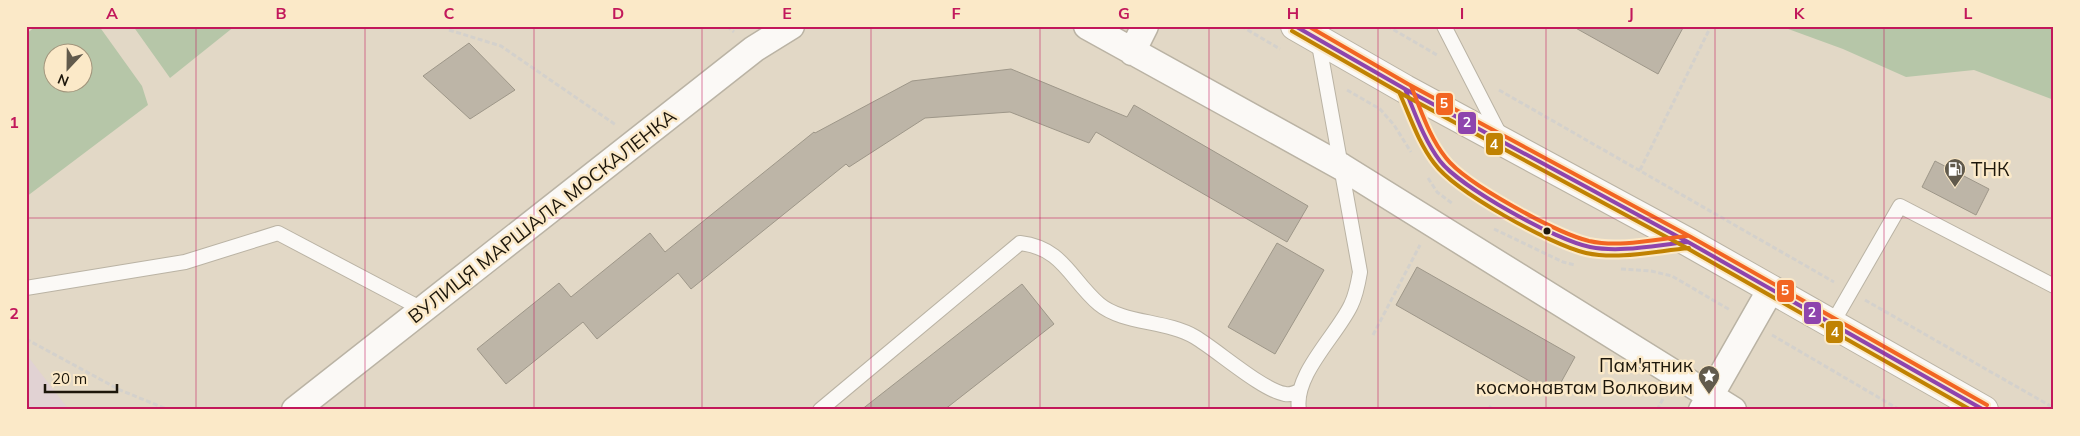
<svg xmlns="http://www.w3.org/2000/svg" width="2080" height="436" viewBox="0 0 2080 436" font-family="Mulish,sans-serif">
	<rect width="100%" height="100%" fill="#e2d8c6"/>
	<!-- industrial -->
	<path fill="#e1d2d3" d="M26,354L69,410H26Z"/>
	<!-- green -->
	<path fill="#b6c6a8" fill-rule="evenodd" d="M36,26H99L142,86L148,105L26,197V34ZM52,52H82V82H52Z
		M133,26H235L170,78Z
		M1780,26H2054V100L1974,70L1906,77L1843,49Z"/>
	<!-- building -->
	<path fill="#bdb5a7" stroke="#9e9789" d="M1572,26H1684L1658,74Z
		M469,43L515,90L470,119L423,76Z
		M1011,69L1127,117L1134,105L1308,206L1287,242L1096,132L1089,143L1010,112L925,118L849,167L846,164L691,289L678,273L597,339L583,322L506,384L477,349L559,283L571,297L650,233L665,252L814,132L815,133L912,81Z
		M1935,161L1989,189L1976,215L1922,187Z
		M1277,243L1324,270L1275,354L1228,327Z
		M1417,267L1575,357L1554,395L1396,305Z
		M1022,284L1054,324L944,410H861Z"/>
	<g fill="none" stroke-linecap="round" stroke-linejoin="round">
		<!-- lane casing -->
		<g stroke="#bab3a4" stroke-width="16">
			<path id="lane" d="M1444,26L1501,137
				M1408,94C1419,118 1428,145 1444,165C1458,183 1566,243 1589,247C1613,251 1654,245 1680,243
				M26,288L185,262L278,233L424,310
				M1832,324L1900,206L2054,286
				M820,410L1020,243C1063,248 1070,279 1099,304C1123,324 1166,320 1195,337C1217,350 1262,390 1285,394C1289,395 1295,393 1299,391
				M1299,410C1293,375 1337,335 1351,305C1356,295 1358,284 1360,272L1318,39"/>
		</g>
		<!-- street casing -->
		<g stroke="#bab3a4" stroke-width="29">
			<path id="street" d="M1087,26L1342,167L1733,410
				M1132,52L1145,26
				M295,410L754,49L791,26
				M1702,410L1771,289"/>
		</g>
		<!-- secondary casing -->
		<g stroke="#bab3a4" stroke-width="30">
			<path id="secondary" d="M1295,26L1405,89L1688,242L1984,410"/>
		</g>
		<!-- path -->
		<path stroke="#d4d1cc" stroke-width="3" stroke-dasharray="5 2.5" stroke-linecap="butt" d="M727,26L734,32
			M1241,26L1280,49
			M1387,26L1437,55
			M449,30L501,46L616,125
			M1347,90L1380,109L1394,125L1411,152
			M1499,90L1834,282
			M1640,170L1711,26
			M1428,178L1437,192L1453,204
			M1494,229L1563,262L1575,265
			M1621,269L1651,271L1672,276L1730,310
			M1865,300L2054,408
			M1373,335L1420,245
			M1772,335L1900,410
			M26,339L120,390L169,410
			M1488,410L1492,404
			M1657,410L1664,397"/>
		<!-- lane -->
		<use href="#lane" stroke="#fbf9f6" stroke-width="14"/>
		<!-- street -->
		<use href="#street" stroke="#fbf9f6" stroke-width="26"/>
		<!-- secondary -->
		<use href="#secondary" stroke="#fbf9f6" stroke-width="28"/>
		<!-- bus-1 casing -->
		<g stroke="#fbe9c8" stroke-width="8">
			<path id="bus-1" d="M1295,26L1405,89L1688,242L1984,410
				M1405,89C1415,113 1424,140 1440,161C1460,187 1557,241 1590,247C1621,253 1656,245 1688,242"/>
		</g>
		<!-- bus-2 casing -->
		<g stroke="#fbe9c8" stroke-width="8">
			<path id="bus-2" d="M1292,31L1402,94L1685,247L1971,410
				M1399,92C1410,116 1418,142 1434,163C1455,192 1551,245 1586,253C1619,260 1656,251 1689,248"/>
		</g>
		<!-- bus-3 casing -->
		<g stroke="#fbe9c8" stroke-width="8">
			<path id="bus-3" d="M1308,26L1408,84L1691,237L1987,405
				M1411,86C1421,110 1429,137 1446,158C1466,184 1557,233 1589,241C1620,248 1657,239 1687,236"/>
		</g>
		<!-- bus-1 -->
		<use href="#bus-1" stroke="#8e44ad" stroke-width="4"/>
		<!-- bus-2 -->
		<use href="#bus-2" stroke="#c08202" stroke-width="4"/>
		<!-- bus-3 -->
		<use href="#bus-3" stroke="#f26522" stroke-width="4"/>
	</g>
	<!-- grid -->
	<path fill="none" stroke="#c2185b" stroke-width="1" stroke-opacity="0.55" d="M196,26V410M365,26V410M534,26V410M702,26V410M871,26V410M1040,26V410M1209,26V410M1378,26V410M1546,26V410M1715,26V410M1884,26V410M26,218H2054"/>
	<!-- icons -->
	<defs>
		<g id="fuel-pin" transform="scale(1.125)"><path d="M0 17L-7.5 6A9.5 9.5 0 1 1 7.5 6Z" fill="#615a4c" stroke="#fbe9c8"/><path d="M-5.5-6h7V0h2V4h1.3V-2.5L3-4.5l.8-.8L6-3V5H2.5V1h-1V6h-7ZM-4.2-4.7v3.2H.2V-4.7Z" fill="#fff"/></g>
		<g id="sight-pin" transform="scale(1.125)"><path d="M0 17L-7.5 6A9.5 9.5 0 1 1 7.5 6Z" fill="#615a4c" stroke="#fbe9c8"/><path d="M0-6L1.8-2.2L6-1.7L2.9 1.2L3.7 5.4L0 3.3L-3.7 5.4L-2.9 1.2L-6-1.7L-1.8-2.2Z" fill="#fff"/></g>
	</defs>
	<g fill-rule="evenodd">
		<use href="#fuel-pin" x="1955" y="169"/>
		<use href="#sight-pin" x="1709" y="376"/>
	</g>
	<!-- markers -->
	<circle fill="#1c160a" stroke="#fbe9c8" stroke-width="2" cx="1547" cy="231" r="4.5"/>
	<g text-anchor="middle" stroke-width="5" stroke-linejoin="round" paint-order="stroke">
		<!-- poi labels -->
		<g font-size="19" fill="#1c160a" stroke="#fbe9c8" text-anchor="start">
			<text x="1971" y="176">ТНК</text>
			<text x="1693" y="372" text-anchor="end">Пам'ятник<tspan x="1693" dy="22">космонавтам Волковим</tspan></text>
		</g>
		<!-- street labels -->
		<g font-size="19" fill="#1c160a" stroke="#fbe9c8">
			<text transform="translate(542 216) rotate(-38)" y="7">ВУЛИЦЯ МАРШАЛА МОСКАЛЕНКА</text>
		</g>
	</g>
	<g stroke="#fbe9c8" stroke-width="2">
		<rect x="1435" y="92" width="19" height="24" rx="5" fill="#f26522"/>
		<rect x="1457" y="111" width="20" height="24" rx="5" fill="#8e44ad"/>
		<rect x="1485" y="132" width="19" height="24" rx="5" fill="#c08202"/>
		<rect x="1776" y="279" width="19" height="24" rx="5" fill="#f26522"/>
		<rect x="1803" y="301" width="19" height="24" rx="5" fill="#8e44ad"/>
		<rect x="1825" y="320" width="19" height="24" rx="5" fill="#c08202"/>
	</g>
	<g font-size="14" text-anchor="middle" font-weight="bold" fill="#fff">
		<text x="1444" y="108">5</text>
		<text x="1467" y="127">2</text>
		<text x="1494" y="149">4</text>
		<text x="1785" y="295">5</text>
		<text x="1812" y="317">2</text>
		<text x="1835" y="337">4</text>
	</g>
	<!-- border -->
	<rect width="2080" height="436" fill="none" stroke="#fbe9c8" stroke-width="55"/>
	<!-- north arrow -->
	<g transform="translate(68 68) rotate(202)"><circle r="24" fill="#fbe9c8" stroke="#a2957c"/>
	<path d="M0-4L9 19L0 12L-9 19Z" fill="#615a4c"/>
	<text y="-8" font-size="14" font-weight="bold" text-anchor="middle" fill="#1c160a">N</text>
	</g>
	<!-- scale -->
	<path d="M45 384v8h72v-8" fill="none" stroke="#1c160a" stroke-width="2.5"/>
	<text x="52" y="384" font-size="15" fill="#1c160a" stroke="#fbe9c8" stroke-width="4" paint-order="stroke">20 m</text>
	<rect x="28" y="28" width="2024" height="380" fill="none" stroke="#c2185b" stroke-width="2"/>
	<g font-size="16" text-anchor="middle" font-weight="bold" fill="#c2185b">
		<text x="112" y="19">A</text>
		<text x="281" y="19">B</text>
		<text x="449" y="19">C</text>
		<text x="618" y="19">D</text>
		<text x="787" y="19">E</text>
		<text x="956" y="19">F</text>
		<text x="1124" y="19">G</text>
		<text x="1293" y="19">H</text>
		<text x="1462" y="19">I</text>
		<text x="1631" y="19">J</text>
		<text x="1799" y="19">K</text>
		<text x="1968" y="19">L</text>
		<text x="14" y="128">1</text>
		<text x="14" y="319">2</text>
	</g>
</svg>
